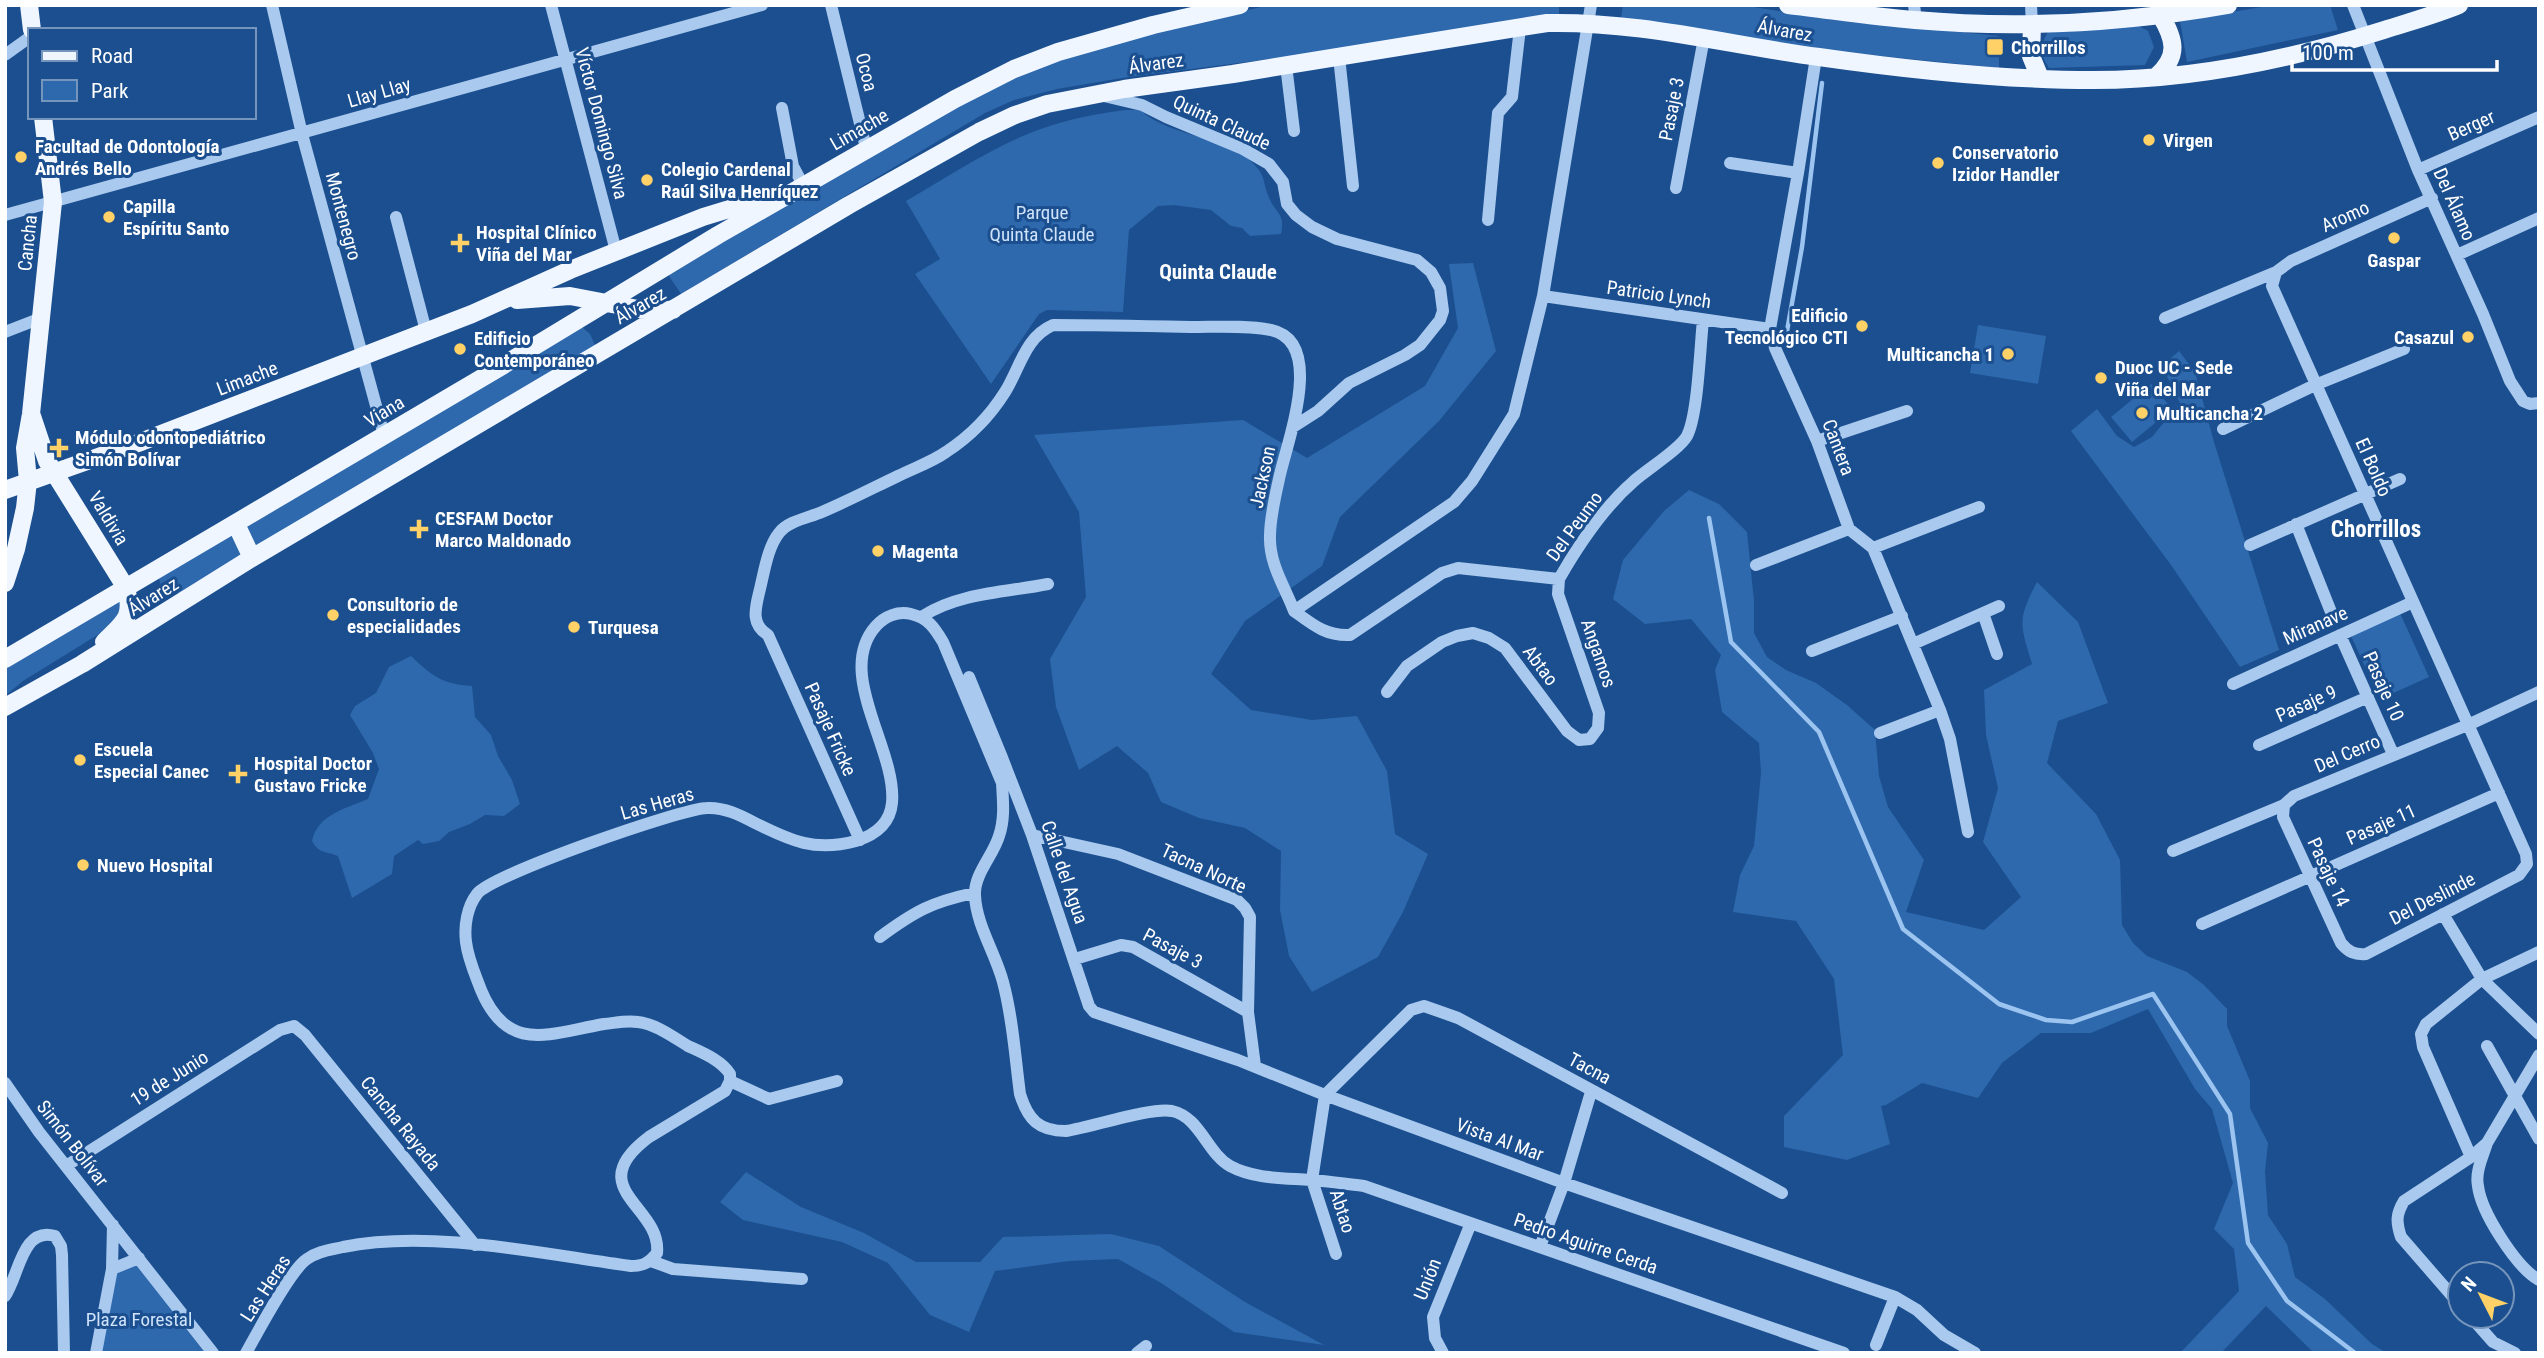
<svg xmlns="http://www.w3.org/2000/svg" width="2544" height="1358" viewBox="0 0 2544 1358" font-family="'Roboto Condensed',sans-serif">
	<rect width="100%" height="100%" fill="#1b4f8f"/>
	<!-- green -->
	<path fill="#2e69ad" d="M1269,5H1559V14L1348,49L1128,77L1057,89L1014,100L985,113L681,294L667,273L997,83C1085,48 1177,27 1269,5Z
		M1623,5H1741L1828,19L1999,36V68L1821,50L1621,18Z
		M2273,5H2330L2338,30L2187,62L2180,21Z
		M2139,26L2148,31L2154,47L2145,65L2049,68C2040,54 2039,47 2048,32Z
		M1125,110H1140C1173,140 1233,134 1259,170C1265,178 1264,187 1268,195C1274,213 1286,212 1281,234L1250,236L1242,228L1231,226L1211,210L1174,205L1158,206L1129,230L1123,312L1047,310L1039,314L991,384L915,274L940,259L906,201C954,173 1002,140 1056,124C1079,117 1102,113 1125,110Z
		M1473,263L1496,351L1439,421L1340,517L1322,566L1245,621L1211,674L1251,710L1312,720L1357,716L1387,771L1395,834L1428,854L1403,912L1378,957L1312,992L1289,956L1280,910L1281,851L1245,828L1199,818L1161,802L1148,773L1117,746L1079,770L1056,707L1050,659L1086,597L1079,512L1034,435L1243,420L1307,458L1425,386L1458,328L1449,264Z
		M1978,325L2046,336L2038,384L1970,373Z
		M581,326L590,334L595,345L179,593L162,589L158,576Z
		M2179,351L2195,372L2214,442L2279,650L2240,667L2171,565L2071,431L2097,409L2117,436L2134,447L2152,437L2180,403L2162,366Z
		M2151,384L2172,409L2132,442L2111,417Z
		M1689,490L1719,504L1747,532L1754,601V633L1767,657L1786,670L1816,683L1847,705L1875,730L1879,776L1888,807L1924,860L1906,912L1984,930L2021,897L1983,842L1998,788L1986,735L1984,690L2032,664C2020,624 2017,620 2037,582L2078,622L2108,703L2058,721L2047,763L2096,814L2120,860L2122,925L2133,943L2147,956L2187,972L2204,985L2227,1009V1026L2250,1081V1108L2268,1143L2265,1172L2268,1215L2287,1244L2295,1277L2325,1299L2372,1344L2387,1353H2314L2266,1306L2221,1353H2180L2239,1291L2234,1249L2214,1229L2233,1183L2212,1109L2195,1089L2148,1009L2091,1033H2041L2002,1063L1978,1098L1922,1083L1886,1105L1881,1106L1890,1144L1847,1160L1784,1147V1116L1843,1055L1834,979L1796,921L1733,912L1740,875L1754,846L1761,773L1759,743L1722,712L1715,670L1721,655L1691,619L1645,624L1613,599L1623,560L1664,511Z
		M120,598L125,618L23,681L5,696V666Z
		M2400,613L2429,677L2380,699L2351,636Z
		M411,656C432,676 442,684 472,686L475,717L491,735L498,756L512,780L520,804L504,816L485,815L470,824L449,832L439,841L423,844L418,840L394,856L392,874L352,898L338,856C326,851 319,854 312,841C318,814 345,809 368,799L379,769L373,753L350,715L355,706L376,693L389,667Z
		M746,1172L801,1207L864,1233L916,1262H980L1003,1237L1111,1234L1159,1246L1245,1302L1324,1345L1234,1332L1161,1283L1118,1259L1069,1261L995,1271L969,1332L930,1315L888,1263L842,1242L743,1220L720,1202Z
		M137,1264L205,1353H100L115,1274Z"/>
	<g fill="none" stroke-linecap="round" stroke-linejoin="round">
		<!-- stream -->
		<path stroke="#9cc4f0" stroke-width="4.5" d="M1787,331L1802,247L1822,83
			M1709,518L1731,642L1819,732L1903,929L1999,1004L2046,1020L2072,1022L2153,994L2230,1114L2248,1243L2287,1301L2355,1353"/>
		<!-- minor -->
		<path stroke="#a9c9ee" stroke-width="12" d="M272,5L302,134L384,435
			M551,5L616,251
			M831,5L866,148
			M1914,5L1916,20
			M2031,5L2032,25
			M2353,5L2418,170L2483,314L2510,381L2523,401L2530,404L2539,403
			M5,55L30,37
			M1339,57L1353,186
			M1816,57L1798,173L1770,329L1775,348L1817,441L1849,529L1873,548L1940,710L1950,739L1968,832
			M1286,65L1294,131
			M1104,96L1142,105L1166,117L1243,149L1269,164L1283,182L1287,204L1296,215L1312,227L1337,239L1417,260L1431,272L1440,288L1443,311L1440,320L1420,345L1405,355L1349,383L1318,411L1293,427
			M782,108L793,166L803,185
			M1730,163L1798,173
			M2418,170L2539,117
			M1676,188L1704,38
			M5,215L762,5
			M396,217L426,331
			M1488,220L1498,113L1512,97L1520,28
			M2457,255L2539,218
			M2276,272L2272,286L2526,854L2527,864L2519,875L2366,954C2355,955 2348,952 2341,943L2283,817L2284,805
			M1543,296L1770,329
			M2165,318L2276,272L2291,261L2432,198
			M5,332L41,318
			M2223,429L2315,385L2404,349
			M1817,441L1907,411
			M2296,524L2333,617
			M2250,545L2400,479
			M1873,548L1979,507
			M1756,565L1849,529
			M1294,611L1454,502L1472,481L1514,414L1543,296L1591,5
			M1294,611C1313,625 1326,636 1350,635L1442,573L1458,568L1559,579C1579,544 1604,507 1634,481C1646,470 1680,449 1687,436C1698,415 1700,347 1703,320
			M1983,613L1997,654
			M923,616C958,593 1008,592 1048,584
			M2340,635L2393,754
			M1913,644L1999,606
			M1812,651L1902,616
			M969,677L1001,755
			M2233,684L2413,602
			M1387,692L1407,666L1442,642L1457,636L1473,633L1489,638L1505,648L1567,731L1579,740L1590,739L1598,728L1599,713L1558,594L1559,579
			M1880,733L1940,710
			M2259,745L2368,697
			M991,752L1001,755L1032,835L1089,1006L1094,1012L1238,1060L1325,1095L1564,1183L1895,1297L1917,1310L1944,1335L1975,1353
			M1032,835L1118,854L1237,900L1245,908L1250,917L1248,1012L1255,1066
			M860,840L768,635C751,624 755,610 759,593C764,574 767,548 779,533C788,521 808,518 822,512C848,501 873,488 898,476C914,468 932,462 946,452C969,437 990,416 1005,392C1020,368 1025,337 1053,325C1099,325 1145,326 1191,327C1217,327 1245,325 1271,330C1327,342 1286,444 1279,479C1275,497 1270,518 1270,536C1269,564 1285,587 1294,611
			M2173,851L2284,805L2294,796L2470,724L2539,692
			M2443,914L2482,979L2539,1034
			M2202,924L2499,793
			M880,937C915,911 932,902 974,893
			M1075,959L1121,945L1133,947L1248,1012
			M2487,1046L2539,1139
			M730,1081L769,1099L837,1081
			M5,1083L39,1132L213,1353
			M2487,1143C2483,1156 2475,1172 2478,1186C2481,1212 2516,1267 2539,1280
			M2471,1157L2423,1047L2421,1034L2426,1024L2482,979L2539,952
			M66,1166L280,1030L294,1026L305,1035L475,1245
			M1540,1247L1564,1183L1591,1092
			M1336,1254L1312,1180L1325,1095L1411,1010L1424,1006L1458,1018L1782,1193
			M651,1261L673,1269L802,1279
			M112,1269L139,1258
			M5,1296C19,1276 22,1226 55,1236L61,1246L62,1255L64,1353
			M2460,1305L2401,1237C2396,1222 2396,1214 2404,1201L2471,1157L2487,1143L2539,1055
			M2470,1316L2493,1342L2515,1353
			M1876,1345L1895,1297
			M96,1353L112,1269L113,1225
			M246,1353C258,1332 290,1270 307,1259C318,1251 330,1250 343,1247C431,1229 542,1254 631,1266C643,1266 649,1263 657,1253C662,1206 580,1189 649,1137L725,1091L730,1081V1074C721,1060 703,1053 688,1046C673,1037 656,1024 638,1022C627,1020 615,1023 604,1024C550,1033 508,1055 481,990C475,974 468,959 466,942C464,926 467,907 477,894C491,875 679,809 707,808C724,807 740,815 755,823C791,841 815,852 856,841C875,835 890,824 892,803C897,749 834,673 876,626C885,616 898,611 911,614C928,618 934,627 943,642L1002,783C1003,801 1005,819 999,836C993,856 974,874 975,895C976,925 996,954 1003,982C1013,1019 1015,1057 1020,1094C1028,1120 1039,1131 1066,1131C1092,1127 1151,1107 1172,1111C1200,1117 1207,1153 1230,1166C1254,1179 1284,1178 1310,1180C1328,1181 1346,1184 1364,1186L1844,1353
			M1137,1353L1146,1346
			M1443,1353L1435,1338L1433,1317L1471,1223"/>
		<!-- major -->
		<path stroke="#f0f6ff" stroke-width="18" d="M29,5L32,30
			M1788,5C1831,10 1873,17 1915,20C2019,29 2126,23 2228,5
			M2032,25L2031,56L2040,78
			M2157,76C2179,56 2175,40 2161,16
			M517,300L570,296L638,309L673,310
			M32,416L47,461L126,588C134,618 124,622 104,642
			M5,490L138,443L472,314L570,270L703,217L752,202L768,199
			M236,524L252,558
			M5,583L16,549L25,508L28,481L25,448L31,414L53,202L43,117
			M5,659L497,369L718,235L955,99L1014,69L1058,52L1153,25L1240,5
			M5,707L82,664L252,558L849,205L979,132L1015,115L1047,104L1124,89L1233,74L1547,23C1640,21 1728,45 1819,57C1910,70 2001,80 2093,80C2189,80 2292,59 2384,30C2409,22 2435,15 2459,5"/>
	</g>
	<!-- markers -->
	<g fill="#ffd166" stroke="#1b4f8f" stroke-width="2.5">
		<rect x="1986" y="38" width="18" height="18" rx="3.5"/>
		<circle cx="2149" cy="140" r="7"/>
		<circle cx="21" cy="157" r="7"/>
		<circle cx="1938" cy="163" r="7"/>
		<circle cx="647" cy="180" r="7"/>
		<circle cx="109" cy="217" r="7"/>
		<circle cx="2394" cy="238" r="7"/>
		<path d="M456.5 232.5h7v7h7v7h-7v7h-7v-7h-7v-7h7z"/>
		<circle cx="1862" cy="326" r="7"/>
		<circle cx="2468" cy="337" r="7"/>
		<circle cx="460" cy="349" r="7"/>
		<circle cx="2008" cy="354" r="7"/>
		<circle cx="2101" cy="378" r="7"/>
		<circle cx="2142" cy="413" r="7"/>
		<path d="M55.5 437.5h7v7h7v7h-7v7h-7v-7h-7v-7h7z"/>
		<path d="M415.5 518.5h7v7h7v7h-7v7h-7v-7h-7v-7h7z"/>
		<circle cx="878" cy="551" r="7"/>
		<circle cx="333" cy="615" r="7"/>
		<circle cx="574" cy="627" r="7"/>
		<circle cx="80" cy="760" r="7"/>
		<path d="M234.5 763.5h7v7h7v7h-7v7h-7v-7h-7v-7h7z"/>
		<circle cx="83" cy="865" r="7"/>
	</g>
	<g text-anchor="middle" stroke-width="6" stroke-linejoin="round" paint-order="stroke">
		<!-- street labels -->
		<g font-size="19" fill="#fff" stroke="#1b4f8f">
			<text transform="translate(1785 30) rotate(10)" y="7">Álvarez</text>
			<text transform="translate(1156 63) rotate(-8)" y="7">Álvarez</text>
			<text transform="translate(867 72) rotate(76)" y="7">Ocoa</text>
			<text transform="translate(379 92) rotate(-16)" y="7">Llay Llay</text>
			<text transform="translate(1671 109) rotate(-79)" y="7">Pasaje 3</text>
			<text transform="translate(1222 122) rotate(25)" y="7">Quinta Claude</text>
			<text transform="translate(602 123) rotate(75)" y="7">Víctor Domingo Silva</text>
			<text transform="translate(2471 125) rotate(-24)" y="7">Berger</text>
			<text transform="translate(859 129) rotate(-30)" y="7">Limache</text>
			<text transform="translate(2455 204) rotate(66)" y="7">Del Álamo</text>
			<text transform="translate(344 216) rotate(75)" y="7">Montenegro</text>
			<text transform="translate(2345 216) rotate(-24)" y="7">Aromo</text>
			<text transform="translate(27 243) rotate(-84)" y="7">Cancha</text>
			<text transform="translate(1659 294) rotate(8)" y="7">Patricio Lynch</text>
			<text transform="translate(640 305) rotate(-30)" y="7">Álvarez</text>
			<text transform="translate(247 378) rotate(-21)" y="7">Limache</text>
			<text transform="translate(384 411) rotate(-31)" y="7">Viana</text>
			<text transform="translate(1839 447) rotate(69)" y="7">Cantera</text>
			<text transform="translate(2374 467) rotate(66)" y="7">El Boldo</text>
			<text transform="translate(1262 477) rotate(-78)" y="7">Jackson</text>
			<text transform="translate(109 518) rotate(59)" y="7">Valdivia</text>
			<text transform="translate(1574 526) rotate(-54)" y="7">Del Peumo</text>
			<text transform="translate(153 596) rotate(-32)" y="7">Álvarez</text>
			<text transform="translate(2315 625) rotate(-24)" y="7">Miranave</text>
			<text transform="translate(1599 653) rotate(71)" y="7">Angamos</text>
			<text transform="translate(1541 665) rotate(53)" y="7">Abtao</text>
			<text transform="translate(2384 686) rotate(66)" y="7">Pasaje 10</text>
			<text transform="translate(2306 703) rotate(-24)" y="7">Pasaje 9</text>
			<text transform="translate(831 729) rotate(66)" y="7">Pasaje Fricke</text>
			<text transform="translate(2347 753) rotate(-23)" y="7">Del Cerro</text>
			<text transform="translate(657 803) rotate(-16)" y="7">Las Heras</text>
			<text transform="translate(2381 824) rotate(-24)" y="7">Pasaje 11</text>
			<text transform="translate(1204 868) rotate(25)" y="7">Tacna Norte</text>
			<text transform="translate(1065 872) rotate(71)" y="7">Calle del Agua</text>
			<text transform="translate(2329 872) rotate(65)" y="7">Pasaje 14</text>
			<text transform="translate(2432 898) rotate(-27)" y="7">Del Deslinde</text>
			<text transform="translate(1173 948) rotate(28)" y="7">Pasaje 3</text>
			<text transform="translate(1590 1068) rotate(28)" y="7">Tacna</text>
			<text transform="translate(169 1078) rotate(-32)" y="7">19 de Junio</text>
			<text transform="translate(401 1123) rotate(51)" y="7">Cancha Rayada</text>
			<text transform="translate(1500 1139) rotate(20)" y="7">Vista Al Mar</text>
			<text transform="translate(73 1143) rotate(52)" y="7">Simón Bolívar</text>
			<text transform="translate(1343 1211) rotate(72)" y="7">Abtao</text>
			<text transform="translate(1586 1243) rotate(19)" y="7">Pedro Aguirre Cerda</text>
			<text transform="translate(1427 1279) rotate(-68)" y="7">Unión</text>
			<text transform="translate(265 1288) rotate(-57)" y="7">Las Heras</text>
		</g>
		<!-- poi labels -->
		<g font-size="19" font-weight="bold" fill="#fff" stroke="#1b4f8f" text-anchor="start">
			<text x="2011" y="54">Chorrillos</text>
			<text x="2163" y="147">Virgen</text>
			<text x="35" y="153">Facultad de Odontología<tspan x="35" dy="22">Andrés Bello</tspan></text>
			<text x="1952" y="159">Conservatorio<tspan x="1952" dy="22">Izidor Handler</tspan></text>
			<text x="661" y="176">Colegio Cardenal<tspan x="661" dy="22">Raúl Silva Henríquez</tspan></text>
			<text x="123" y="213">Capilla<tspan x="123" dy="22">Espíritu Santo</tspan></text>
			<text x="476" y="239">Hospital Clínico<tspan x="476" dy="22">Viña del Mar</tspan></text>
			<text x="2394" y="267" text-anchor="middle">Gaspar</text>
			<text x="1848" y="322" text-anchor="end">Edificio<tspan x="1848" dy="22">Tecnológico CTI</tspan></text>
			<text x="2454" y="344" text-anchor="end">Casazul</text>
			<text x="474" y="345">Edificio<tspan x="474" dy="22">Contemporáneo</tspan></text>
			<text x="1994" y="361" text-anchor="end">Multicancha 1</text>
			<text x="2115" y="374">Duoc UC - Sede<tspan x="2115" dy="22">Viña del Mar</tspan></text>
			<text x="2156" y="420">Multicancha 2</text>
			<text x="75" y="444">Módulo odontopediátrico<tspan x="75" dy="22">Simón Bolívar</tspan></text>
			<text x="435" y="525">CESFAM Doctor<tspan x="435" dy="22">Marco Maldonado</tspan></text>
			<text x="892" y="558">Magenta</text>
			<text x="347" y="611">Consultorio de<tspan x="347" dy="22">especialidades</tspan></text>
			<text x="588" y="634">Turquesa</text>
			<text x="94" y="756">Escuela<tspan x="94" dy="22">Especial Canec</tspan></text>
			<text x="254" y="770">Hospital Doctor<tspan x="254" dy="22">Gustavo Fricke</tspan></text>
			<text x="97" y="872">Nuevo Hospital</text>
		</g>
		<!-- park labels -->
		<g font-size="19" fill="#cfe3fa" stroke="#1b4f8f">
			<text x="1042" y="219">Parque<tspan x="1042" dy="22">Quinta Claude</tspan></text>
			<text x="139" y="1326">Plaza Forestal</text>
		</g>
		<!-- neighbourhood labels -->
		<g font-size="21" font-weight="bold" fill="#fff" stroke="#1b4f8f">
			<text x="1218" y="279">Quinta Claude</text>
		</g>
		<!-- quarter labels -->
		<g font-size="23" font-weight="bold" fill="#fff" stroke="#1b4f8f">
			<text x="2376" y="537">Chorrillos</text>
		</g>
	</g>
	<!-- border -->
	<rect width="2544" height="1358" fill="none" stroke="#ffffff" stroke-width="14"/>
	<!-- legend -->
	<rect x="28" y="28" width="228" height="91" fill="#1b4f8f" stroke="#7695bc" stroke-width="2"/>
	<rect x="42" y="51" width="35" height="10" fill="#f0f6ff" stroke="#7695bc" stroke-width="2"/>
	<text x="91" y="63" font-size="21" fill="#ffffff">Road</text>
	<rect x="42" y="80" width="35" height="21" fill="#2e69ad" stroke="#7695bc" stroke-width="2"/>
	<text x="91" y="98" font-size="21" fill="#ffffff">Park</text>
	<!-- north arrow -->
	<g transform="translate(2481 1295) rotate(312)"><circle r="33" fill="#1b4f8f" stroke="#7695bc" stroke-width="2"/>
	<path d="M0-5L12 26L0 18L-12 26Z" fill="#ffd166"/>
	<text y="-10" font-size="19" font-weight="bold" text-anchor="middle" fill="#ffffff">N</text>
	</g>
	<!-- scale -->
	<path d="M2292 60v10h205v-10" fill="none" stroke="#ffffff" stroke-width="3.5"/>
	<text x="2302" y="60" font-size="21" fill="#ffffff" stroke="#1b4f8f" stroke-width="5" paint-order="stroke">100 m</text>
</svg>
